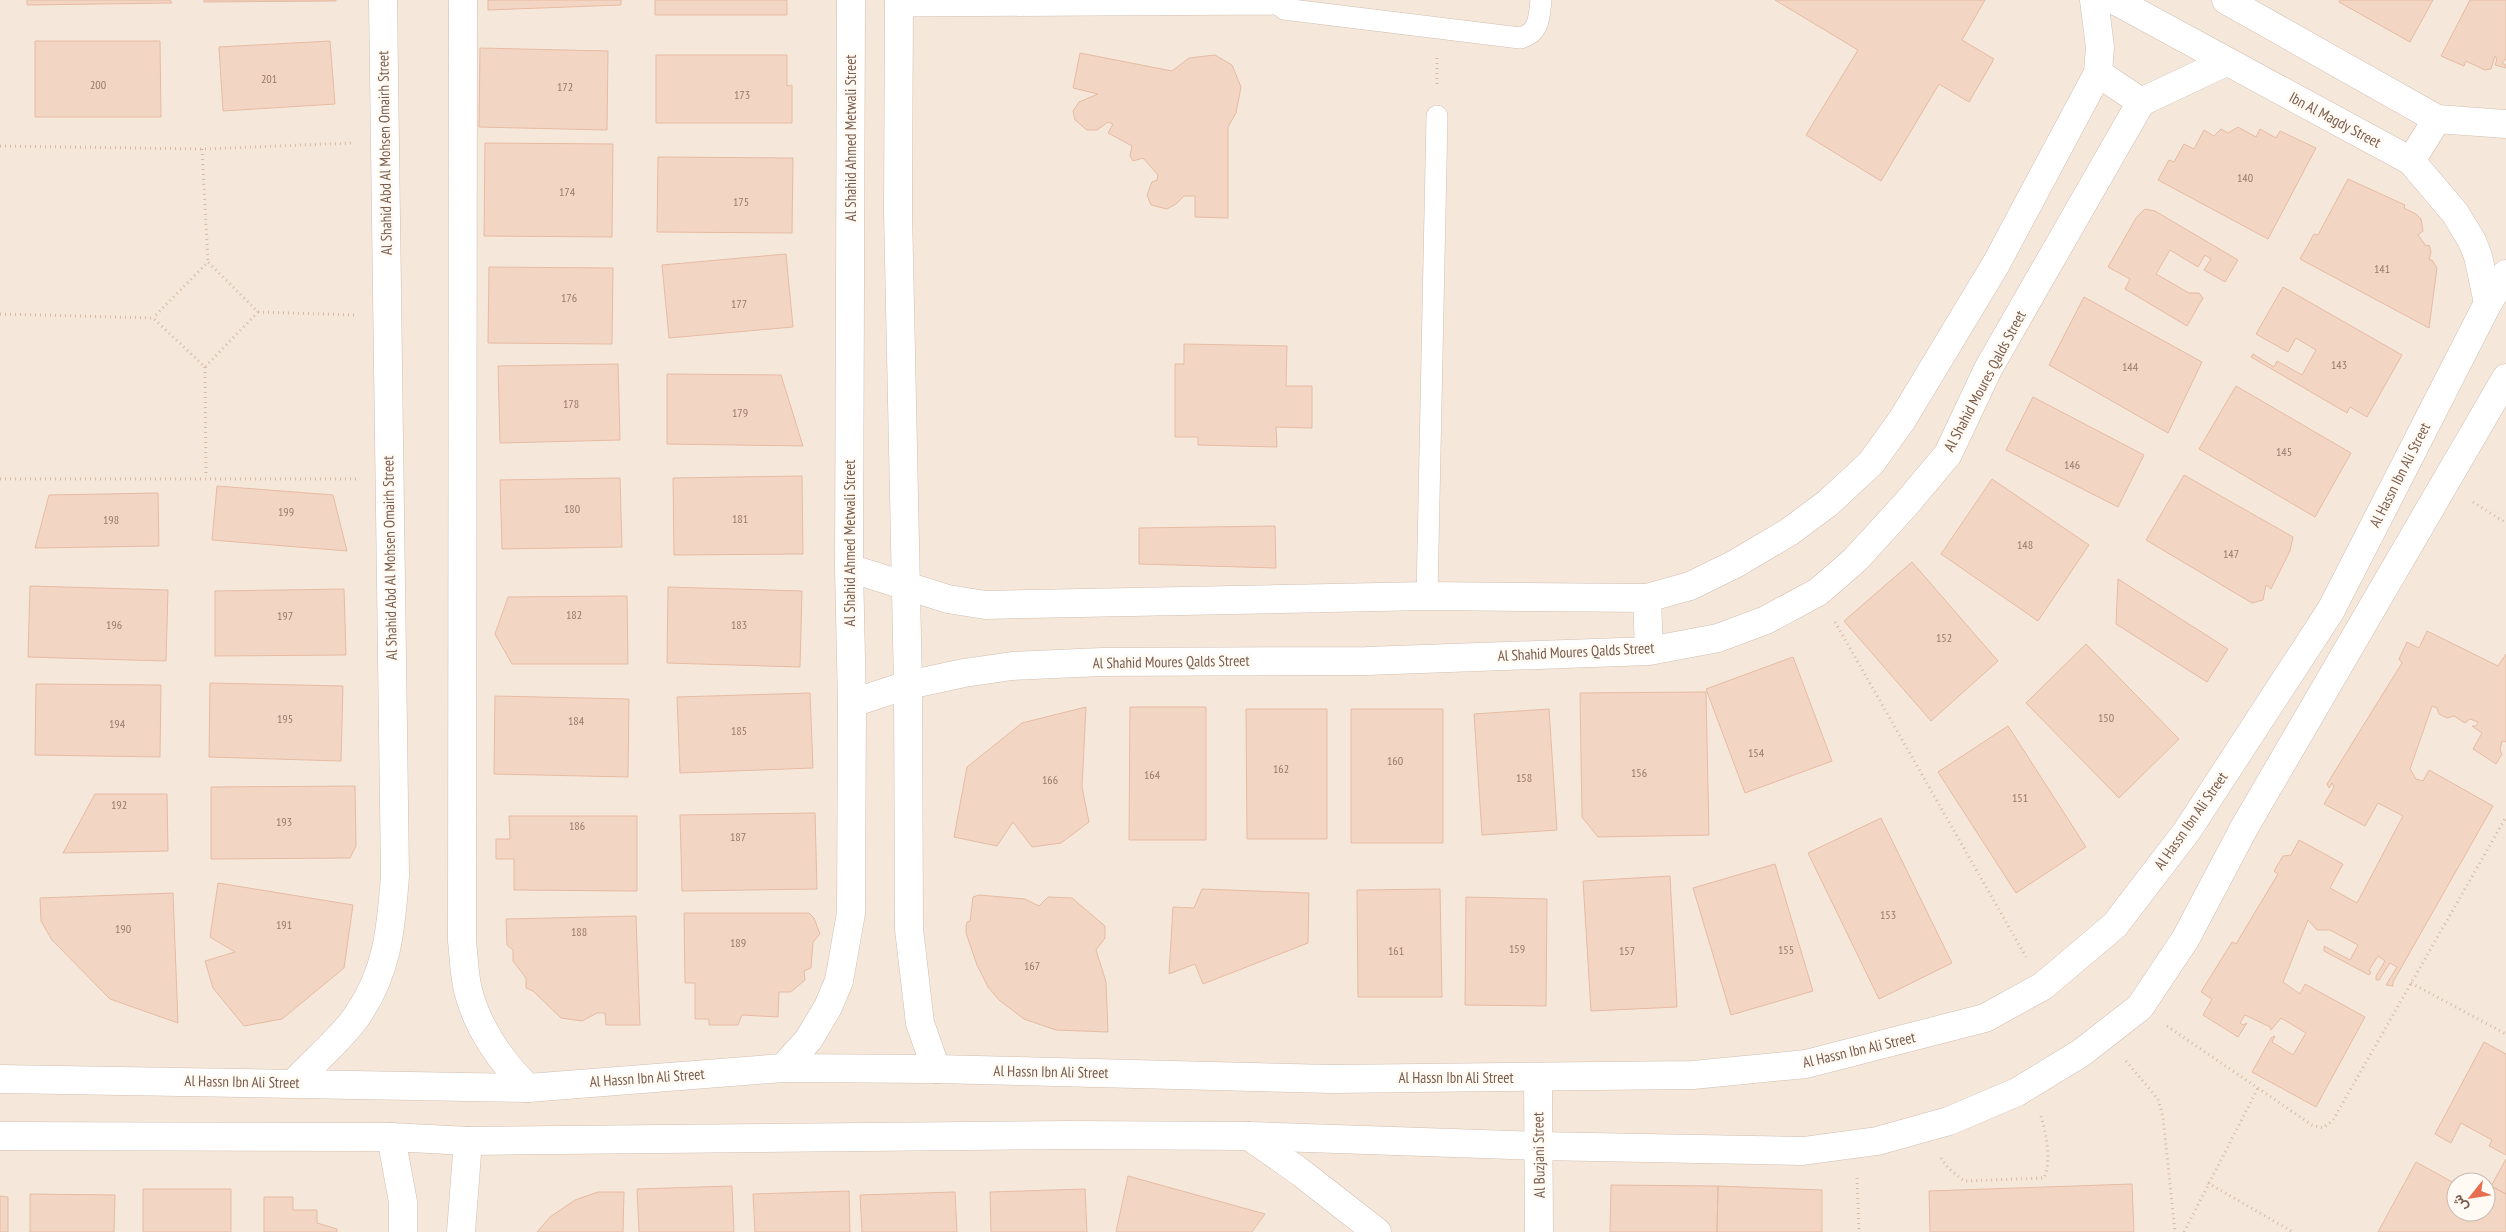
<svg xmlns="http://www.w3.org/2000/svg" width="2506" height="1232" viewBox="0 0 2506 1232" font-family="'PT Sans Narrow',Vazirmatn,sans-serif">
	<rect width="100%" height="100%" fill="#fdf6ec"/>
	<!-- residential -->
	<path fill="#f5e8da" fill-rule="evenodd" d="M0,0H2506V1232H0ZM2456,1182H2486V1212H2456Z"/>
	<!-- building -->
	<path fill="#f3d5c3" stroke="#e6bba3" d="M27,0H170L172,3L27,5Z
		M204,0H336V1L204,2Z
		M488,0H621V5L488,10Z
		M655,0H787V15H655Z
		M1775,0H1985L1962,40L1994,59L1969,102L1939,84L1881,181L1806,135L1858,50Z
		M2340,0H2433L2410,42L2339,2Z
		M2470,0H2506V59L2502,63L2506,65V68L2495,65L2497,59L2495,56L2491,69L2485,70L2466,61L2464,66L2441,56Z
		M35,41H160L161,117H35Z
		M330,41L335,104L223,111L219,47Z
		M480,48L608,51L607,130L479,127Z
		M1080,53L1172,71L1189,58L1215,55L1232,65L1241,87L1236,113L1228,127V218L1195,217V196H1184L1176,204L1167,209L1151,205L1147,195L1152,182L1157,180L1158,175L1143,158L1133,161L1130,156L1132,146L1108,133L1113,124L1108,122L1097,130H1087L1075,120L1073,111L1079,102L1098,94L1073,88Z
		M656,55H787V86L792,85V123H656Z
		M2238,127L2256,137L2260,129L2276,138L2280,131L2316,148L2268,239L2158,180L2169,160L2174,162L2184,144L2194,149L2204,130L2214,136L2221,129L2228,133Z
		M485,143L613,144L612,237L484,236Z
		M658,157L793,158L792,233L657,232Z
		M2348,179L2405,205L2404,208L2416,214L2421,219L2423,231L2418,235L2426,246L2429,245L2431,252L2429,260H2432L2437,268L2429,328L2300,259L2314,234L2318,235Z
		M2145,209L2155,211L2238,260L2225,282L2204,270L2211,259L2205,255L2198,267L2170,250L2156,274L2189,293H2199L2203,298L2187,326L2125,289L2130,279L2108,267L2136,218Z
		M786,254L793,327L669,338L662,265Z
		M489,267L613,268L612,344L488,343Z
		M2283,287L2402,355L2367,417L2350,407L2347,413L2251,357L2253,354L2274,367L2277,361L2302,375L2316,350L2296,338L2288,352L2256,334Z
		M2084,297L2202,362L2168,433L2049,365Z
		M1184,344L1287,346L1286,386H1312V428L1276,427L1277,447L1198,445V437H1175V364H1184Z
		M618,364L620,440L500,443L498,366Z
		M667,374L781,375L803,446L667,444Z
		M2236,386L2351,453L2315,517L2199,449Z
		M2033,397L2144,455L2118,507L2006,450Z
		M2184,475L2293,537L2290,551L2271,589L2266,585L2263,600L2252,603L2146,540Z
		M802,476L803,554L674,555L673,478Z
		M620,478L622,547L502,549L500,480Z
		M1992,479L2089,545L2038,621L1941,554Z
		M217,486L333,495L347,551L212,540Z
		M158,493L159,546L35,548L49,495Z
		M1275,526L1276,568L1139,564V528Z
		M1912,562L1998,661L1931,721L1844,621Z
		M2118,579L2228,649L2207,682L2116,624Z
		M30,586L168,590L166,661L28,657Z
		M668,587L802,591L800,667L667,663Z
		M344,589L346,655L215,656V591Z
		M627,596L628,664H512L495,634L508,597Z
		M2427,631L2498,666L2506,654V742L2502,741L2500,750L2502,754L2496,764L2473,749L2482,733L2472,726H2476L2478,722L2470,719L2465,723L2454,716L2447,718L2439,714L2437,708L2432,706L2410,769L2416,779L2423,781L2429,770L2493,806L2393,982V986L2386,985L2397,967L2390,963L2379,980H2376V976L2385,961L2378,956L2369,970L2371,973L2369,975L2324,951V946L2350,960L2358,945L2330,930H2317L2308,920L2283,982L2300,994L2305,984L2365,1017L2316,1107L2252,1072L2271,1038L2275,1036L2272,1042L2293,1055L2306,1033L2281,1018L2271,1030L2270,1027L2245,1015L2240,1023L2243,1025L2247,1023L2238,1037L2203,1015L2212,999L2201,992L2232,942L2236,944L2278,874L2274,871L2283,856L2291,855L2299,840L2343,864L2330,888L2357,903L2403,816L2378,803L2365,826L2324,804L2334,787L2332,783L2329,788L2327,784L2402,663L2399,659L2407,642L2419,648Z
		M2086,644L2179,739L2119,798L2026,703Z
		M1793,657L1832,761L1745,793L1706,689Z
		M210,683L343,686L341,761L209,757Z
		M36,684L161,685L160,757L35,755Z
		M1706,692L1709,835L1598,837L1582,817L1580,693Z
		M810,693L813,768L680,773L677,697Z
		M495,696L629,699L628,777L494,774Z
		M1086,707L1082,787L1089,822L1061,843L1032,847L1013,822L997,846L954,837L967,767L1022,723Z
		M1130,707H1206V840H1129Z
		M1246,709H1327V839H1247Z
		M1351,709H1443V843H1351Z
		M1549,709L1557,830L1482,835L1474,714Z
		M2008,726L2086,847L2016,893L1938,772Z
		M355,786L356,846L350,858L211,859V787Z
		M95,794H167L168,851L63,853Z
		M815,813L817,889L682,891L680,815Z
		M509,816H637V891L514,890V859H496V839H510Z
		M1881,818L1952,963L1879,999L1808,853Z
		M1775,864L1813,991L1731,1015L1693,888Z
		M1670,876L1677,1007L1591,1011L1583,881Z
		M218,883L353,905L344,968L282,1019L244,1026L213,988L205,961L235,952L210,937Z
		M1202,889L1309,893L1308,943L1203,984L1195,964L1169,974L1173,907L1194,908Z
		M1440,889L1442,997H1358L1357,890Z
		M173,893L178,1023L110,999L52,940L41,921L40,898Z
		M979,895L1025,899L1039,906L1048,897L1072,898L1105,926V938L1096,950L1106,982L1108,1032L1056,1030L1024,1019L999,1000L988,987L977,965L966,933V926L967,922L970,921L973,897Z
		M1466,897L1547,899L1546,1006L1465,1005Z
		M684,913H809L814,918L820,934L813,942L811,968L804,971L805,980L791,992H779L778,1017L742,1015L738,1025H709V1019H695V983H685Z
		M636,916L640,1025H606L605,1013H597L582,1021L561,1018L533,991L526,988V978L513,961V950L507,945L506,919Z
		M2484,1042L2506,1054V1155L2489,1146L2492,1140L2461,1123L2451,1143L2435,1134Z
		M2506,1159V1194L2491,1186Z
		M2416,1162L2456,1184V1212H2486V1194L2491,1186L2506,1194V1232H2378Z
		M1128,1176L1265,1214L1252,1232H1116Z
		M2132,1184L2134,1232H1930L1929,1191Z
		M1611,1185L1718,1186L1717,1232H1610Z
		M732,1186L734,1232H639L637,1189Z
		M1718,1186L1822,1190V1232H1717Z
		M143,1189H231V1232H143Z
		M1085,1189L1087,1232H991L990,1192Z
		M849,1191L850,1232H755L753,1194Z
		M598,1192H624L623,1232H537L550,1217L575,1200Z
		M955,1192L957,1232H862L860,1195Z
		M30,1194L115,1195L114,1232H30Z
		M0,1196L8,1197V1232H0Z
		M264,1197H293V1210H317V1223L337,1229V1232H264Z"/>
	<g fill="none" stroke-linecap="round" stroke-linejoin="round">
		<!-- service casing -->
		<g stroke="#d1beb0" stroke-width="22">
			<path id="service" d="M1274,0L1284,9L1520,38C1540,33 1539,17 1541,0
				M899,6L1277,4
				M1427,596L1437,116"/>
		</g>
		<!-- minor casing -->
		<g stroke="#d1beb0" stroke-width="29">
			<path id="minor" d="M463,0L462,941C464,957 464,975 468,990C477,1027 501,1062 528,1088
				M899,0L898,211L908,685L909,929L920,1023L936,1069
				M2114,0L2411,161L2455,213L2472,241L2478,256L2488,303
				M2226,0L2437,119L2506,124
				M2098,73L2141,102
				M2411,161L2437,119
				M849,568L948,599L985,605L1427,596L1647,598L1690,586L1735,564L1789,532L1828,503L1871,463L1902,420L1996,264L2098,73L2100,47L2094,0
				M1647,598L1649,651
				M852,703L908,685L964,673L1012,666L1102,662L1367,661L1649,651L1718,638L1766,620L1818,592L1855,560L1907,503L1948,454L1988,369L2141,102L2226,62
				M783,1068L809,1039L828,1007L839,981L851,913L852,703L849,568L851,0
				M1538,1077L1539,1232
				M294,1083C312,1063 343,1037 357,1016C388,971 391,928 395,876L383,0
				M1249,1136L1300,1172L1377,1232
				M391,1137L403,1202V1232
				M461,1232L468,1141"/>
		</g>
		<!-- tertiary casing -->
		<g stroke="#d1beb0" stroke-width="29">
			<path id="tertiary" d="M0,1079L528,1088L783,1068L936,1069L1332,1079L1693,1075L1806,1064L1985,1018L2043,986L2115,925L2187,831L2331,610L2488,303L2506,274
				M0,1136L391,1137L468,1141L1068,1135L1249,1136L1538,1146L1803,1151L1877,1141L1949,1121L2017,1092L2081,1053L2140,1007L2186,938L2244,828L2506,378"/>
		</g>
		<!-- path -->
		<path stroke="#d9b8a5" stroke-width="3" stroke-dasharray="1 4" stroke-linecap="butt" d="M1437,58V87
			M0,146L202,149L352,143
			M202,149L208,262
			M258,312L354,315
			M0,314L153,318L205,367L258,312L208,262L153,318
			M205,367L206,477
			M0,479H356
			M2473,502L2506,523
			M1835,622L2026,957
			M2411,983L2506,1034
			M2167,1026L2312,1125L2323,1128L2333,1120L2506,817
			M2126,1061L2158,1099L2163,1117L2175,1232
			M1941,1158L1948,1168L1964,1181L2044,1178C2052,1161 2046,1133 2041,1116
			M1857,1178L1859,1232
			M2208,1183L2293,1232
			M2184,1232L2258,1088"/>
		<!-- service -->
		<use href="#service" stroke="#fff" stroke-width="21"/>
		<!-- minor -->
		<use href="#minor" stroke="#fff" stroke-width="28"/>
		<!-- tertiary -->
		<use href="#tertiary" stroke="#fff" stroke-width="28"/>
	</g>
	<g text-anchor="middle" stroke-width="5" stroke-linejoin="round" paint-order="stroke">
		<!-- number labels -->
		<g font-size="12" fill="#987a6a">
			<text x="269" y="83">201</text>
			<text x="98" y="89">200</text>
			<text x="565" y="91">172</text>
			<text x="742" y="99">173</text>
			<text x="2245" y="182">140</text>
			<text x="567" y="196">174</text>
			<text x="741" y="206">175</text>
			<text x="2382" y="273">141</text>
			<text x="569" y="302">176</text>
			<text x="739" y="308">177</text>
			<text x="2339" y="369">143</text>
			<text x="2130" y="371">144</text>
			<text x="571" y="408">178</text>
			<text x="740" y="417">179</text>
			<text x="2284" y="456">145</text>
			<text x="2072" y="469">146</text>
			<text x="572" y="513">180</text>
			<text x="286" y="516">199</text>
			<text x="740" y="523">181</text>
			<text x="111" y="524">198</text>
			<text x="2025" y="549">148</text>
			<text x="2231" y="558">147</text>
			<text x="574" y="619">182</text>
			<text x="285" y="620">197</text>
			<text x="114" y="629">196</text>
			<text x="739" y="629">183</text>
			<text x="1944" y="642">152</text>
			<text x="2106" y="722">150</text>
			<text x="285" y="723">195</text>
			<text x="576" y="725">184</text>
			<text x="117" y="728">194</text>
			<text x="739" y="735">185</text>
			<text x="1756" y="757">154</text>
			<text x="1395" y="765">160</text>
			<text x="1281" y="773">162</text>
			<text x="1639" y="777">156</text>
			<text x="1152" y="779">164</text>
			<text x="1524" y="782">158</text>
			<text x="1050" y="784">166</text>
			<text x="2020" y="802">151</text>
			<text x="119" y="809">192</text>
			<text x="284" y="826">193</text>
			<text x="577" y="830">186</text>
			<text x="738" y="841">187</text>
			<text x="1888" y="919">153</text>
			<text x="284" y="929">191</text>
			<text x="123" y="933">190</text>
			<text x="579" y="936">188</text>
			<text x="738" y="947">189</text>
			<text x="1517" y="953">159</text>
			<text x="1786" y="954">155</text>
			<text x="1396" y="955">161</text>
			<text x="1627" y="955">157</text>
			<text x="1032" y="970">167</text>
		</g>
		<!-- street labels -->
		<g font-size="15" fill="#7a5c4d" stroke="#fffaf3">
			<text transform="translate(2335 120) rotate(28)" y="5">Ibn Al Magdy Street</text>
			<text transform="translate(851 138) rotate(-90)" y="5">Al Shahid Ahmed Metwali Street</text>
			<text transform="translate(385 153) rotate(-91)" y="5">Al Shahid Abd Al Mohsen Omairh Street</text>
			<text transform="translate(1985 381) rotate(-62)" y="5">Al Shahid Moures Qalds Street</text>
			<text transform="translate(2400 475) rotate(-63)" y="5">Al Hassn Ibn Ali Street</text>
			<text transform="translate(850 543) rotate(-90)" y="5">Al Shahid Ahmed Metwali Street</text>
			<text transform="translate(390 558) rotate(-91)" y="5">Al Shahid Abd Al Mohsen Omairh Street</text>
			<text transform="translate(1576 652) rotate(-3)" y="5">Al Shahid Moures Qalds Street</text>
			<text transform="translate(1171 662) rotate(-1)" y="5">Al Shahid Moures Qalds Street</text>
			<text transform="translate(2191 821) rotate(-55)" y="5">Al Hassn Ibn Ali Street</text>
			<text transform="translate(1859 1050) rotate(-13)" y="5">Al Hassn Ibn Ali Street</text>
			<text transform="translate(1051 1072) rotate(1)" y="5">Al Hassn Ibn Ali Street</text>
			<text transform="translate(647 1078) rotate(-4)" y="5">Al Hassn Ibn Ali Street</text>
			<text x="1456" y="1083">Al Hassn Ibn Ali Street</text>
			<text transform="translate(242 1082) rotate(1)" y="5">Al Hassn Ibn Ali Street</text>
			<text transform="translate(1539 1155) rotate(-91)" y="5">Al Buzjani Street</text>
		</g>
	</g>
	<!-- north arrow -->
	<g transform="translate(2471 1197) rotate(240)"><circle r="24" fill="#fffaf3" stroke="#cabbb1"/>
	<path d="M0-4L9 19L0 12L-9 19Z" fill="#e76f51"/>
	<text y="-8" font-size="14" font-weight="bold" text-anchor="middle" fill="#7a5c4d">ش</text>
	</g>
</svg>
